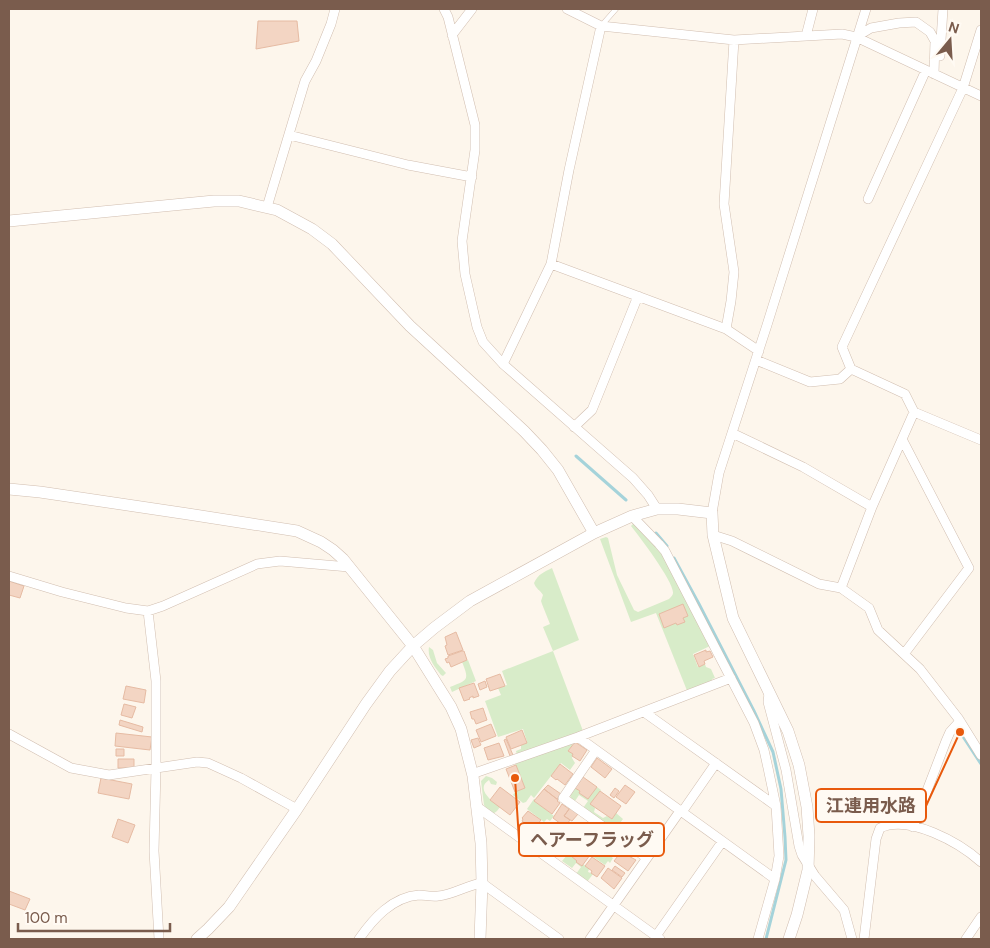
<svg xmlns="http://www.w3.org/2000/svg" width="990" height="948" viewBox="0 0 990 948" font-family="'DM Sans','Noto Sans JP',sans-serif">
	<rect width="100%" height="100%" fill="#fdf6ec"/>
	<!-- green -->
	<path fill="#d8ecc9" d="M633,524L636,525L657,548L663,556L710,646L693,654L698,667L705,664L706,667L711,669L715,678L712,679L713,682L688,693L656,613L631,622L600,539L606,537L608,538L617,575L634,610L638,612L669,599C671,597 673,595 673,593C674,582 639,536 631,526Z
		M552,568L579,640L553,651L583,731L517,755L516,751L521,749V745L527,742L523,729L498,737L485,701L501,695L498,688L507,685L502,671L553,651L543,627L550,624L542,604L541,601L543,595C540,590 536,589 534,583C538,574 544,572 552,568Z
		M429,647L433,650L437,663L446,673L443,676L441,675C435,667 427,658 429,647Z
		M468,660L476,681L452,692L450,687C467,680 470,681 462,662Z
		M575,740L569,751L573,754L572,758L575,763L570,770L561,763L534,798L531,795L526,802L523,803L513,795L515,792L525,788L514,761Z
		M486,776L492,778L497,782L496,785L491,784L489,780C475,789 492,801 500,807L497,811L493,814L486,808L484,805L481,781Z
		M597,787L601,790L591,804L595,808L594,812L603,818L607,816L612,819L616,813L623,819L615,830L583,808L588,801L579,795L575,801L571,798L570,795L575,788L580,791L579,793Z
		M534,799H536L535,801L554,816L550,821L547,819L544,822L527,809Z
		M598,847L613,858L610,863L608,861L605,865L592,856Z
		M569,853L571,855V856L577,861L576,862L582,866L583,864L589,869L588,872L593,874L587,882L576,874L581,867L576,863L572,868L562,861Z"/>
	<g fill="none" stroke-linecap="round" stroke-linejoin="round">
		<!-- stream -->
		<path stroke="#a5d3da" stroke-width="3" d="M576,456L626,500
			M656,533L667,546
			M674,558L699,604L754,711L773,752L781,789L785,837L786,860L766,939
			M960,732L981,764"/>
	</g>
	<!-- building -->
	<path fill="#f3d5c3" stroke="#e6bba3" d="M258,21H297L299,41L256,49Z
		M9,581L24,586L20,598L9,595Z
		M683,604L688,616L683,618L685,622L677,625L676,623L664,628L659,614Z
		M456,632L463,650L448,655L445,646L447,645L445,637Z
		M706,650V652L710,651L713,657L704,661L705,664L699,667L694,655Z
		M462,651H464L467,660L451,667L449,662L447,663L445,659L448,658V656Z
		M500,674L505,686L490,691L486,679Z
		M485,681L487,687L480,690L478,684Z
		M474,683L479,696L473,698V696L469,698L470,699L464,701L459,688Z
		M126,686L146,690L144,703L123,699Z
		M124,704L136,707L132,718L121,715Z
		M483,708L487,720L476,724L474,719H472L470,712Z
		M120,720L143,727L142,732L119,725Z
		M491,724L496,736L481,742L476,730Z
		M522,730L527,743L511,749L506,737Z
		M116,733L152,737L150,750L115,746Z
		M478,738L481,745L474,748L471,740Z
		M506,739L513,755L510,756L504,740Z
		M575,742L587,750L580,761L572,756L573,754L568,751Z
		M499,743L504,756L488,760L484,748Z
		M116,749H124V756H116Z
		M597,758L612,769L605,778L591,767Z
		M118,759H134V768H118Z
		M560,764L573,774L565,785L557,779L556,780L551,776Z
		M516,765L525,788L515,792L506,769Z
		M583,777L597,787L588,799L579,793L580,791L575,788Z
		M101,778L132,784L129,799L98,793Z
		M548,785L561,794L557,799L544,789Z
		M625,785L635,792L626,804L616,797Z
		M500,787L520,802L510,815L490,800Z
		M615,788L619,791L614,798L610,795Z
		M544,789L558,800L557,801L560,803L552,814L534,801Z
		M600,791L621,806L612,819L590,804Z
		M562,804L569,809L564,816L570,820L565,827L553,818Z
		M570,808L578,814L572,821L564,816Z
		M528,811L541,820L533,830L522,821L523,819L522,818Z
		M118,819L135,825L128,843L112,837Z
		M543,823L549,828L550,826L559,832L551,843L536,832Z
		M576,845L590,855L582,866L576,862L577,861L571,856V855L570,854Z
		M621,852L636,860L628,871L614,861Z
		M592,857L605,866L597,877L591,873L592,871L585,866Z
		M615,866L625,873L622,877L612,870Z
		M608,868L622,878L614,889L601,878Z
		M9,891L30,899L25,910L9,904Z"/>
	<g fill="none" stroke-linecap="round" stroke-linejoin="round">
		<!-- service casing -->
		<g stroke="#d1beb0" stroke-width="5.5">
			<path id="service" d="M601,26L616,9"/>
		</g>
		<!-- minor casing -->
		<g stroke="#d1beb0" stroke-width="10">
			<path id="minor" d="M444,9L448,17L475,125V150L462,241L465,274L477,327L483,342L503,364L633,478L648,495L657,509
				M567,9L601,26L734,40L842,34L856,37L981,96
				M981,30L963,88L842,347L851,369L905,394L914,412L981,440
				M452,35L472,9
				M806,36L813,9
				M856,37L871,28L899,23L916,22L930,32L935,41L934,74
				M940,56L943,9
				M289,135L408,165L472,177
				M868,199L926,70
				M267,207L305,81L316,61L331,24L335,9
				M551,264L726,329L759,351
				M726,329L731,301L734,272L724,204L734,40
				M756,360L810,382L840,379L851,369
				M503,364L551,264L569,170L601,26
				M574,427L592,410L638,296
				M732,433L803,467L872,507
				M902,439L969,568L904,654
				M712,513L719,473L767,325L866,9
				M632,516L659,544L665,551L754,723L764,750L768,768L776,806L779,856L775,879L758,939
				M713,535L732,541L819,584L841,588L869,608L878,630L920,669L958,718L981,755
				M9,576L62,592L126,608L148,611L163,606L257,564L280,561L349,567
				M841,588L872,507L914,412
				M148,611L156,681V768L154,851L159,939
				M769,693L768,702L786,770L799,846L802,855L815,876L844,910L852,939
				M644,712L776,806
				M9,734L71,768L109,775L197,762L208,763L241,778L297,809
				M578,737L775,879
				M596,750L563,798L647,858
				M472,774L578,737L731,678
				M476,806L660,939
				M682,812L716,763
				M913,827L946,741L950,732L960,721
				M656,936L722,842
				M359,939C373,919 392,897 419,895C425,895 432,897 438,896C453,895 467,885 482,883L559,939
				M590,939L680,811
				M864,939L876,839L880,828C909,814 960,843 981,862
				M966,939L981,917"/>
		</g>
		<!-- tertiary casing -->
		<g stroke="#d1beb0" stroke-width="12">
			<path id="tertiary" d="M9,221L214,201H239L277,210L312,229L332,244L410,326L484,394L524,431L542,450L558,470L594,533
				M9,489L40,492L188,514L297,531L321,542L333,550L343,559L413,646L451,707L461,729L473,776L481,843L482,883L480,939
				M197,939L208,929L229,907L297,809L366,704L390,671L413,646L434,628L470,601L594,533L632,516L657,509H678L712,513L713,535L733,618L788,731L799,765L807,807L809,836L808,870L797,915L789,939"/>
		</g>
		<!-- service -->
		<use href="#service" stroke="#fff" stroke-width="4.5"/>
		<!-- minor -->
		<use href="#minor" stroke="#fff" stroke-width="9"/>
		<!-- tertiary -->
		<use href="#tertiary" stroke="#fff" stroke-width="11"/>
	</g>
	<!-- callouts -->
	<path fill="none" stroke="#e8590c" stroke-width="2" d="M960 732L926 806M515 778L519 840"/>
	<g fill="#e8590c" stroke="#fffaf3" stroke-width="2">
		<circle cx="960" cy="732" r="5"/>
		<circle cx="515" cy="778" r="5"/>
	</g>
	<g fill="#fffaf3" stroke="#e8590c" stroke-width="2">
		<rect x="816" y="789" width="110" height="33" rx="5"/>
		<rect x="519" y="823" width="145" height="33" rx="5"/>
	</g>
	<g font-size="18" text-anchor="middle" font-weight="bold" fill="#7a5c4d">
		<text x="871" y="812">江連用水路</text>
		<text x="592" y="846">ヘアーフラッグ</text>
	</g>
	<!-- border -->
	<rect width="990" height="948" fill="none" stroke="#7a5c4d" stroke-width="20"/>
	<!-- north arrow -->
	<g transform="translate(950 40) rotate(18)" stroke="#fffaf3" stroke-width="4" paint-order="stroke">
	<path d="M0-4L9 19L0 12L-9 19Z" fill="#7a5c4d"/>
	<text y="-8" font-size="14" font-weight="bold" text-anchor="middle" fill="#7a5c4d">N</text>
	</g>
	<!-- scale -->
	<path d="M18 923v8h152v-8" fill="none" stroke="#7a5c4d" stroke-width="2.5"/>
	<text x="25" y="923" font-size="15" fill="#7a5c4d" stroke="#fffaf3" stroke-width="4" paint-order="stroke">100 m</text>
</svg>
